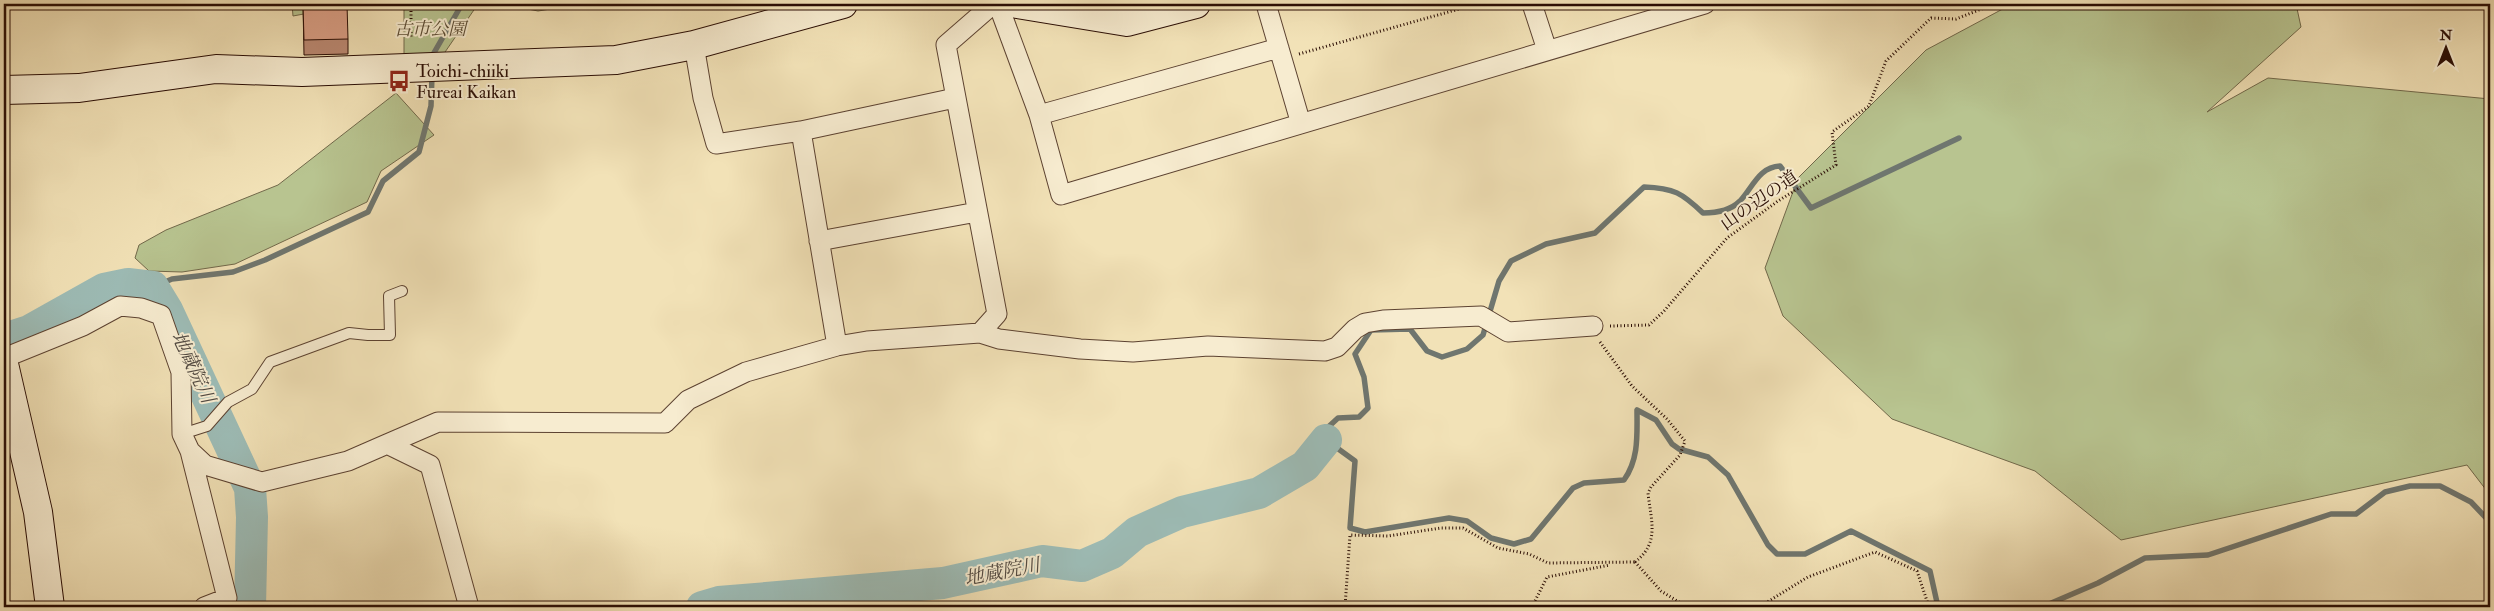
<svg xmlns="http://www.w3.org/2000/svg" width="2494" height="611" viewBox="0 0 2494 611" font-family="'IM FELL Double Pica','Noto Serif JP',serif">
	<rect width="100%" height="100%" fill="#f2e2b7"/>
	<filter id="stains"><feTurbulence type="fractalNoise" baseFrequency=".004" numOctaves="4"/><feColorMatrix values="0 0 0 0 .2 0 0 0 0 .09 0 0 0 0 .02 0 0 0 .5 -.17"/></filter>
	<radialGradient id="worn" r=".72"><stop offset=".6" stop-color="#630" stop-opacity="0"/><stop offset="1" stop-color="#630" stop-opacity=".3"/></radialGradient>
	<!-- green -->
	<path fill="#b8c490" stroke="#71684a" d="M292,4H357L293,16Z
		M404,4H478L443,55L404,56Z
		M502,4H582L538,11Z
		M2012,4H2296L2301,27L2207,112L2268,78L2490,99V495L2467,465L2121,540L2035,471L1892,419L1783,316L1765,268L1798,178L1926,50Z
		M396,93L434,135L381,171L367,202L235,264L182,272L149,271L135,258L139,245L166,230L278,185Z"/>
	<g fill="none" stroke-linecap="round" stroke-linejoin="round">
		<!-- stream -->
		<path stroke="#6f766f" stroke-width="5.5" d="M431,58L462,4
			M153,287L172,279L233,272L265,260L368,212L383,181L419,152L431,106L432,75
			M1938,607L1930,571L1851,531L1805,554H1777L1768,545L1728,475L1708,457L1679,449L1672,444L1656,420L1637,410C1637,435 1639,459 1624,480L1584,483L1573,488L1531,539L1514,544L1491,538L1467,521L1449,518L1365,532L1350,528L1355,461L1326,440L1325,430L1338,418L1359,417L1368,408L1364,377L1355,354L1371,330L1410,329L1427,351L1442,357L1467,349L1483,335L1499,281L1511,261L1546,244L1595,233L1644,187C1674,188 1682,193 1703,213C1716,213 1730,211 1740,201C1753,187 1759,167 1780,166L1811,208L1959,138
			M2012,607L2049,604L2098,583L2145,558L2208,555L2331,514H2356L2385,492L2410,486H2440L2471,502L2490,522"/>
		<!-- river -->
		<path stroke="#9dbcb6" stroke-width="32" d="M4,339L29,331L104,289L128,284L153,287L167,310L250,488L252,517L250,607
			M702,607L719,602L943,583L1042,561L1082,566L1112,553L1137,532L1182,512L1259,493L1305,466L1326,440"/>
		<!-- lane casing -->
		<g stroke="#5c4231" stroke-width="12">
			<path id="lane" d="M182,434L207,426L228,402L252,389L270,362L349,333L368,335H390L389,296L402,291"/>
		</g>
		<!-- street casing -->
		<g stroke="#5c4231" stroke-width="21">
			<path id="street" d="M998,4L1039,115L1061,195L1705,4
				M1266,4L1301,124
				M1532,4L1547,50
				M694,45L703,98L716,144L801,131L955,98
				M1039,115L1279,48
				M801,131L837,346
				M819,241L977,212
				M980,333L999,339L1080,349L1133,352L1208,346L1325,351L1337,347L1355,329L1365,323L1383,320L1481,316L1508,332L1593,326
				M4,358L83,326L120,306L141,308L161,315L181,372L182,434L190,451L205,465L262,482L348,461L387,444L430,465L469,607
				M387,444L438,422L665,423L688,400L746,372L837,346L867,341L980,333L997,314L946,45L993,4
				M190,451L227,598L204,607"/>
		</g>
		<!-- secondary casing -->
		<g stroke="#2a0d04" stroke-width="30">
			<path id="secondary" d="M1017,4L1127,22L1196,4
				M4,90L79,88L216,69L302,72L616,60L694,45L843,4
				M4,364L38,512L50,607"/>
		</g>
		<!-- path -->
		<path stroke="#2a0d04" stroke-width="3" stroke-dasharray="1 2.5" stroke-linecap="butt" d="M411,4V39
			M1299,54L1477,4
			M1610,326L1649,325L1664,311L1727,238L1778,201L1836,165L1832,132L1869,106L1886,61L1931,18L1956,19L1994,4
			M1600,342L1632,386L1667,419L1685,441L1680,455L1651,487L1648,493C1651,521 1660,543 1635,562
			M1635,562L1661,591L1687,607
			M1345,607L1350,535L1388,536L1441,528H1463L1498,548L1529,554L1548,563L1635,562
			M1532,607L1547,577L1610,565
			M1759,607L1808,577L1875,552L1917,571L1929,607"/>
		<!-- lane -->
		<use href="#lane" stroke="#f7ecd0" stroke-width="10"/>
		<!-- street -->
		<use href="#street" stroke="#f7ecd0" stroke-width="19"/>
		<!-- secondary -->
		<use href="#secondary" stroke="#f7ecd0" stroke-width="28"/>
	</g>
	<!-- wall -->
	<path fill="#bc8a74" stroke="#2a0d04" d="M303,4L348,39V54L304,55Z"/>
	<!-- building -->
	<path fill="#dba087" stroke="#2a0d04" d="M303,4H347L348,39L304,40Z"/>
	<!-- icons -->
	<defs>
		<g id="bus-bare" transform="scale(1.725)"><path d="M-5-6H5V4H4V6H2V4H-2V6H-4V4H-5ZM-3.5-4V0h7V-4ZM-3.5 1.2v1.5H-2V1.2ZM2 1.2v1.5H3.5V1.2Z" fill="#8f2418" stroke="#f7ecd0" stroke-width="2.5" paint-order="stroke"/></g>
	</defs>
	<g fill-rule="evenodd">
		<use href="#bus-bare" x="399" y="81"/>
	</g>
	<g text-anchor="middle" stroke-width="4" stroke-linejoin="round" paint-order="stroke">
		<!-- park labels -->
		<g font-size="18" font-style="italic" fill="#5c4d35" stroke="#f7ecd0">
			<text x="430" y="35">古市公園</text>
		</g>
		<!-- poi labels -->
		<g font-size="18" fill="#2a0d04" stroke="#f7ecd0" text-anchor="start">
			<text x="416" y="77">Toichi-chiiki<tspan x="416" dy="21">Fureai Kaikan</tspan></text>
		</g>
		<!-- street labels -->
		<g font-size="18" fill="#2a0d04" stroke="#f7ecd0">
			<text transform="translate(1759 200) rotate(-35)" y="6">山の辺の道</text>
		</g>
		<!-- water labels -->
		<g font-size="19" font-style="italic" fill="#524a42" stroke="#f7ecd0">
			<text transform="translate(194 367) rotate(65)" y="7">地蔵院川</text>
			<text transform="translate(1002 571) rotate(-11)" y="7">地蔵院川</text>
		</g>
	</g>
	<!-- margin -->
	<rect width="2494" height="611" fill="none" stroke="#f2e2b7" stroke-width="20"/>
	<rect x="5" y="5" width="2484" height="601" fill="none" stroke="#2a0d04" stroke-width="2.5"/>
	<rect x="10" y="10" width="2474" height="591" fill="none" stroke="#2a0d04"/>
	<!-- north arrow -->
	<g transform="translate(2446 48)" stroke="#f7ecd0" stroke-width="4" paint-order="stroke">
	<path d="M0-4L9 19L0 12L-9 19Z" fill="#2a0d04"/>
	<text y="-8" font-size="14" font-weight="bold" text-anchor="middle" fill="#2a0d04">N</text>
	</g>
	<rect width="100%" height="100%" filter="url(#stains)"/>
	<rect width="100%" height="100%" fill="url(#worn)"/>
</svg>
